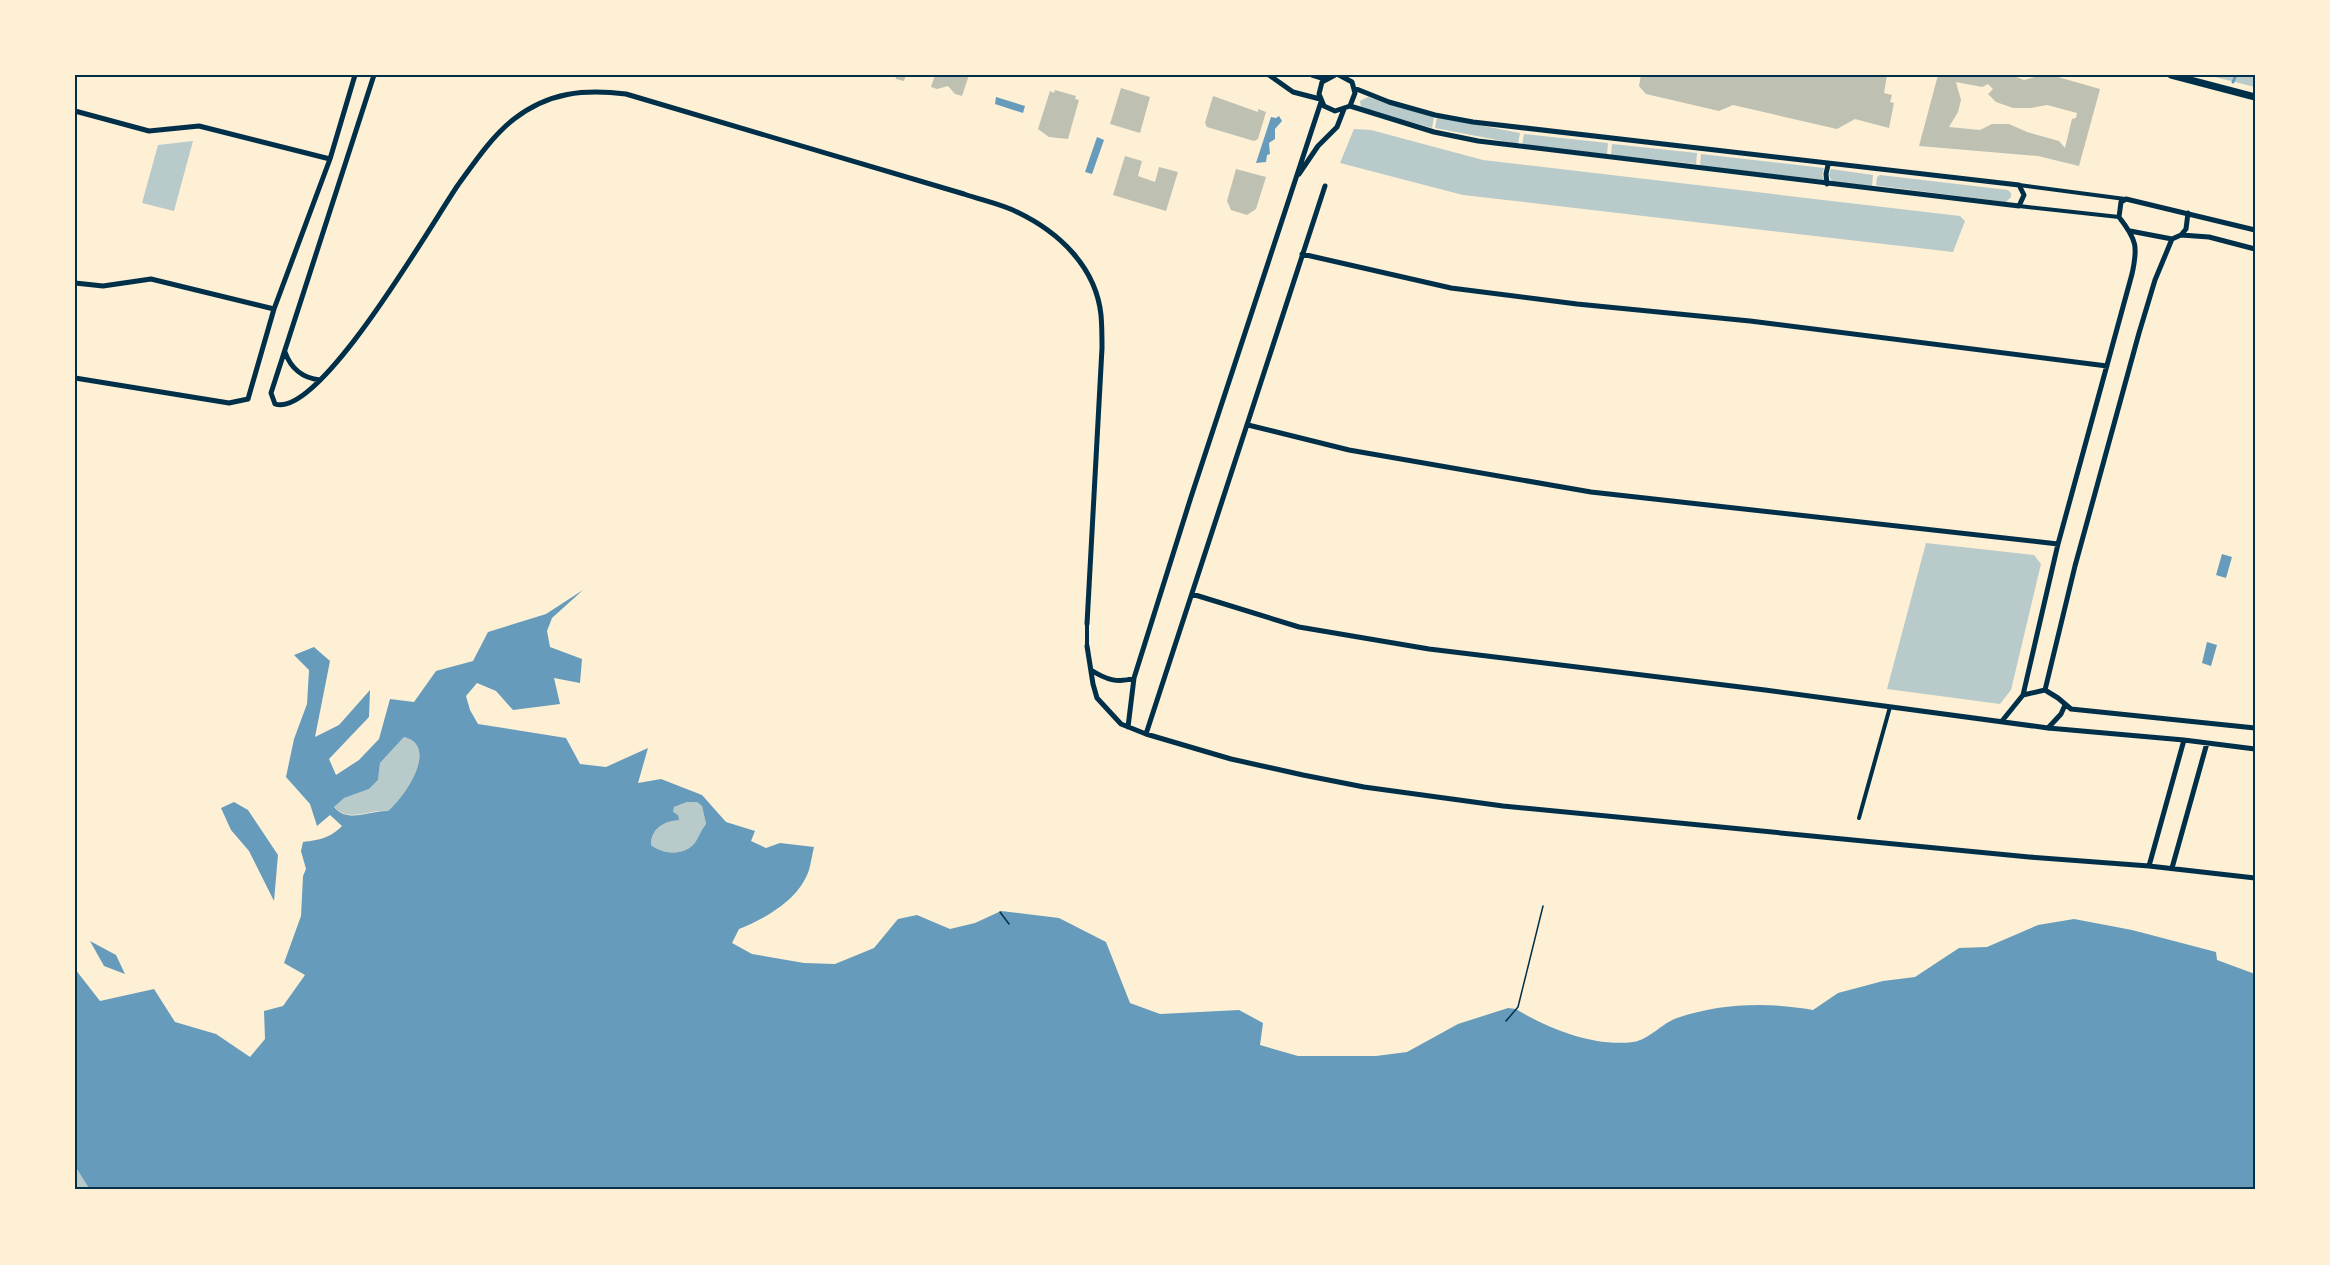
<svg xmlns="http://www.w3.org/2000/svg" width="2330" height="1265" viewBox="0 0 2330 1265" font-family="Quicksand,sans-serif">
	<rect width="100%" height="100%" fill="#fdf0d5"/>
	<!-- green -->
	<path fill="#b9caca" d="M2207,75H2255V87Z
		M1368,97L1434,117L1432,128L1365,109L1361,107L1360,101Z
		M1437,117L1520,133L1518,144L1435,128Z
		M1354,129L1371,130L1483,160L1960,216L1965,221L1953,252L1463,195L1340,163Z
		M1524,134L1608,143L1607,155L1522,145Z
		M193,141L174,211L142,203L158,145Z
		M1612,144L1697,153L1696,164L1611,155Z
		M1701,154L1824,168L1822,175L1824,180L1700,166Z
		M1831,169L1873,175L1872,186L1832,182L1829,175Z
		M1880,175L2008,190L2011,193V197L2006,202L1880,186L1876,185L1877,177Z
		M1926,543L2034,555L2041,564L2011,690L2000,704L1887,689Z
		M404,737C440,746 404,798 388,811C369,809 350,823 334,807L343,798L369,789L378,780L380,763Z
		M687,802H697L702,806L706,824C700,831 698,840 693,845C681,856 663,854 651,845C651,832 658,824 671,820L674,807Z
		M75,1166L90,1190H75Z"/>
	<!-- water -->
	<path fill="#669bbc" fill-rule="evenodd" d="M996,97L1025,106L1023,113L995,104Z
		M1279,116L1282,121L1275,129V139L1269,143L1270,154L1267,155L1266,162L1256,163L1271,117L1276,118Z
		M1097,137L1104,140L1092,174L1085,172Z
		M2222,554L2232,557L2226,578L2216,575Z
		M583,590L552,618L547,631L550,647L582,659L580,683L554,678L560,704L513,710L496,691L477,683L466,696L470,710L478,724L566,738L580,764L606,767L648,748L638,783L661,779L702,795L726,822L755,831L751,841L766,848L780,843L814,847C812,855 811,863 809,870C799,900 766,918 739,929L732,943L752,954L804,963L835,964L874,948L898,919L917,915L950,929L975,923L1001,911L1059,918L1106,942L1130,1003L1160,1014L1239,1010L1263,1023L1260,1045L1298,1056H1376L1407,1052L1458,1024L1508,1008L1516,1009C1549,1029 1594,1047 1633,1042C1649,1040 1662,1023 1677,1018C1721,1003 1768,1002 1813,1010L1838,993L1883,981L1915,977L1959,948L1987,947L2038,925L2074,919L2132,930L2216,952L2217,960L2255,974V1190H90L75,1166V969L100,1001L154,989L175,1022L216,1034L250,1057L265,1039L264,1011L283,1006L305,975L284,963L301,916L303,876L306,869L301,851L303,842C320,840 330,838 342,826L330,815L317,826L310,804L286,777L294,739L307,704L309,670L294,655L314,647L330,661L315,737L339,725L370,690L369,717L329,759L336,775L359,760L379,739L390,699L414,702L436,671L473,661L488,632L546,614ZM404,737C440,746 404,798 388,811C370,810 348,824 334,807L344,798L369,789L378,780L380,763ZM687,802H697L702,806L706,824C700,831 698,840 693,845C681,856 663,854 651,845C651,829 663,821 679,820L678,815L673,812L674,807Z
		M2207,642L2217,645L2211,666L2202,663Z
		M234,802L248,810L278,855L274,901L249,851L231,830L221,808Z
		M90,941L116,955L125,974L104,966Z"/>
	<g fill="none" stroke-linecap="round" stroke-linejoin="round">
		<!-- stream -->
		<path stroke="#669bbc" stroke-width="3" d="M2233,82L2236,75"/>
	</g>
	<!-- building -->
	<path fill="#bec0b2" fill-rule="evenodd" d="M895,75H906L904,81L896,79Z
		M935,75H969L962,96L955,94L948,86L937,89L931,87Z
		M1641,75H1887L1884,93L1892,95L1890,102L1894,103L1889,128L1855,119L1837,129L1733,105L1719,111L1646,94L1639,86Z
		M1938,75H2011L2024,80L2042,75H2051L2100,89L2079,166L2038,156L1919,146ZM1956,82L1982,87L1988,84L1993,89L1988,94L1996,102L2013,108H2031L2047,105L2077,113L2076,118L2072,119L2065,148L2059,141L2027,132L2009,124H1992L1980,130L1949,127L1958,112L1961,100Z
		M1121,88L1150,97L1140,133L1110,124Z
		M1055,90L1076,96L1075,99L1079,100L1068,139L1049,137L1038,129L1050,91L1054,93Z
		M1213,96L1258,112V109L1266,112L1258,139L1254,141L1207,127L1205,123Z
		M1125,156L1142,161L1138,176L1155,182L1159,167L1178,172L1166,211L1113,195Z
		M1236,169L1266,177L1256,209L1247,215L1231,210L1227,201Z"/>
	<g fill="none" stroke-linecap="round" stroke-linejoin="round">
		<!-- path -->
		<path stroke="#003049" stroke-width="1.5" d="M1000,912L1009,924
			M1506,1021L1518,1007L1543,906"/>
		<!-- pedestrian -->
		<path stroke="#003049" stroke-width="4" d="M2019,185L2125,199
			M2019,206L2119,217
			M1087,646V624
			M1859,818L1890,707"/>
		<!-- minor -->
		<path stroke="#003049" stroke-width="5" d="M374,75L271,393L275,404C320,419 433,221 458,185C474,163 492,136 514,119C549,92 584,89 626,94L964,194C981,200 1001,204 1017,212C1059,232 1096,267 1101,315C1102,326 1102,337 1102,348L1087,624
			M1269,75L1293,92L1320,99
			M1312,75L1325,79
			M1335,75L1322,82L1319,94L1324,106L1335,111L1350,106L1355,93L1352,82L1339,75
			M1350,106L1434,132L1478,141L2019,206L2024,195L2019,185L1473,122L1435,115L1389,102L1354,88
			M75,111L149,131L199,126L330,159
			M1299,174L1318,146L1337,127L1344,109
			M1827,184L1826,174L1828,165
			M2130,231L2172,239L2181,235L2209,237L2255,249
			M2181,235L2186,229L2188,213
			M1302,254L1451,288L1577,304L1750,321L2107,366
			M75,283L103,286L151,279L274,309
			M285,352C291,369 302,378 320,380
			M75,378L229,403L248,399L274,309L330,159L355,75
			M1248,425L1349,450L1591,492L2058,544
			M1192,594L1299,627L1429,649L1765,690L2048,728L2184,740L2255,749
			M1087,646L1093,684L1097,698L1121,724L1146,734L1231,759L1303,775L1364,787L1503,806L2029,857L2149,866L2255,878
			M1091,670C1105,679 1118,684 1134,678
			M2045,690L2075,566L2139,333L2155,280L2172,239
			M2023,695L2045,690L2058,698L2071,709L2255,728
			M2002,721L2023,695L2058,544L2132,274C2138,247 2137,240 2119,217L2121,202L2126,199L2255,230
			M1128,727L1134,678L1191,497L1321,102
			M2048,728L2061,714L2065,705
			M1146,734L1325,186
			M2149,866L2184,740
			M2172,868L2207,743"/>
		<!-- secondary -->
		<path stroke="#003049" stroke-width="7" d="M2171,75L2255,97"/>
	</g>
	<!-- border -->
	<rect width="2330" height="1265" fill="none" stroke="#fdf0d5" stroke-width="153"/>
	<rect x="76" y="76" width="2178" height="1112" fill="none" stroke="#003049" stroke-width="2"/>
</svg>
